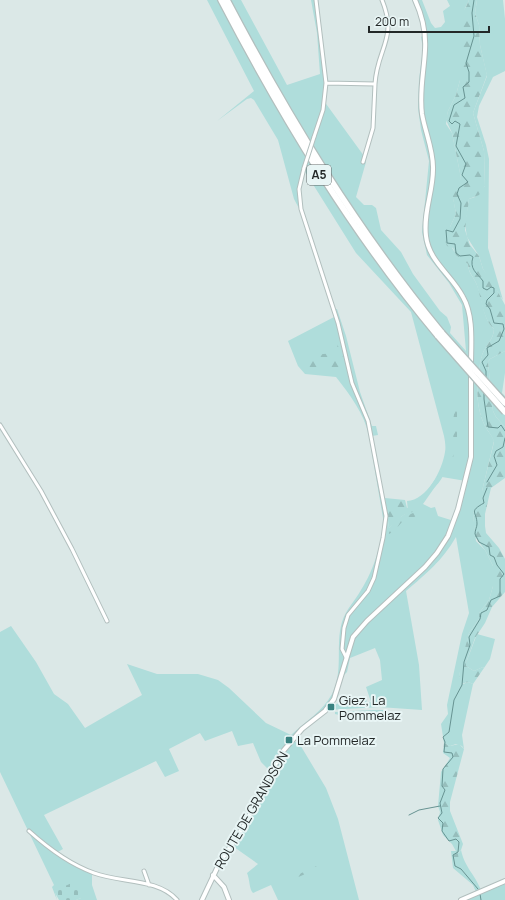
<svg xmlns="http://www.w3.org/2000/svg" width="505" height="900" viewBox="0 0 505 900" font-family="Manrope,sans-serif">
	<defs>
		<pattern id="forest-firs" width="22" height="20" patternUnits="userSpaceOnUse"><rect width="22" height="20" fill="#afdddb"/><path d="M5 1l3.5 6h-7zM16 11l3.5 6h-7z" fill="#96bebc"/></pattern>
		<pattern id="cemetery-stones" width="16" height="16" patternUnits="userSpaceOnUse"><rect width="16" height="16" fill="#afdddb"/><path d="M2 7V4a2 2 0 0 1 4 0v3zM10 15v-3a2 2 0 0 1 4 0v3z" fill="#96bebc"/></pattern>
	</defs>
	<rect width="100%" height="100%" fill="#dbe8e7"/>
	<!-- grass -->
	<path fill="#afdddb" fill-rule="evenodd" d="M207,0H241L287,85L320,74L317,33L311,0H316L326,83L324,101L364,156L366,162L356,197L364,205H372L376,208L381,230L401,252L413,274L440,311L447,317L451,327L450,333L466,351L462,305L449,283L427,255L422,232L429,161L421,130L418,108L419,80L423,49L421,37L426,33L415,0H422L431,23L435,28L441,27L445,22L443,11L450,6L447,0H469L460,19V80L456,95L448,111L446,124L452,133L461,178L453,197L456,214L450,227L451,246L454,251L468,264C469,275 472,274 476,283C483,298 482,318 494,329C494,340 483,347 481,359C476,381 475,406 485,426C488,432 492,435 494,441L482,491L483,499L473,513L476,541L485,550L493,566V586L489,600L479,613V619L469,633L459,676L463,684L468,682L473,684L462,735L464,749L462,746L456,744L450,746L444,743L441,724L448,714L447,705L462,634L469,613L456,537C442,561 427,573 406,591L419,665L422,710L379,707L329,710L332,706L341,702L343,707L352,705L351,699H354L355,702L366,699L367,703L371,702L366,687L382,680L380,660L375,648L350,658L347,672L341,678L331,702L291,741L299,743L326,788L338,819L359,900H278L271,885L253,893C249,889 250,880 247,873L258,864L234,847L251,820L260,801L258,799L273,774L261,762L253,743L238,746L232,731L205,741L200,733L169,749L179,771L165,777L156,761L44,815L63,849L56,853L92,872V885L97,900H76L81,898L55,891L57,900L52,887L54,885L0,772V632L11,626L36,662L54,694L68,704L85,728L142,695L127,664L157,674H198L218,680L229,688L266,723L291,735C305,722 323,711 332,694C344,671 335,645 342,622C346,609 355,601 361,590C374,570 383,541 383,518L369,436C364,413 350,395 336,377L305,374L298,366L288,341L336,316L334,309H337L346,336L360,392L372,426H376L378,435L372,436L383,499H385L389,528L396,520L408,512L407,501C427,500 442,471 445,452C446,447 445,441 444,436L411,312L356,253L304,170L299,189L303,216L294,199L278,140L254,100L251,98L247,99L217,121L254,91ZM442,477L466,481L454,521L438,516L435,507L431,508L423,504Z
		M477,0H503L505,19V71L493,77L479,106L477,117L486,145L489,159L488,248L503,300L483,269L479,256L467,237L465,224L469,199L475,197L485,186L484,151L473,113L487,76L480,45L479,25L475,13Z
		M505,351V373L502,393L505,396V427L496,417L493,411L488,362L490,359Z
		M477,634L495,639L490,659L484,668L483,667L474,671L466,666V663Z
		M461,850C465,868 474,873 481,890L505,881V900H461L476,892L473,885L453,868L451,851H456L459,853Z"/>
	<!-- forest -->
	<path fill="url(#forest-firs)" d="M469,0H477L475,13L479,25L480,45L487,75L473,113L484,151L485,186L479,195L469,199L465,230L470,245L479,256L483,269L491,279L505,305V351L490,359L488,362L493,411L496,417L505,427V478L491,488L485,514V526L486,533L499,548L505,559V592L492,607L485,623L475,638L466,663V666L474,671L483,667L484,668L473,684L468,682L461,684L459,676L461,663L469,633L479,619V613L489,600L493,586V566L485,550L475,537L473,513L482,499V491L494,442C492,435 488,432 485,426C475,406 476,381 481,359C483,347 494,340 494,329C482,318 482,298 476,283C472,274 469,274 468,264L456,255L453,248L447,246L443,235L446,228L450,227L456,214L452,193L461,178L452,133L446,120L448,111L456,95L460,80V15L466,7Z
		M340,342L346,367L323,371L306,368L305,361L307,356L332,353L337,349L338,343Z
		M457,407V437L452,463H449L454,442L452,427L455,408Z
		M443,471H445C442,483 429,491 423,501L420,502L418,504L419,509L426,512L402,522L394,531L389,534L388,530L393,529L399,520L415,512C402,512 397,522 389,528L385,498L405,500L407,508C424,503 430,482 443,471Z
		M373,710H386L388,713L373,712L339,715L335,714V712Z
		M444,743L450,746L459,744L464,749L450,802V811L463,844L461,850L458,853L459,864L475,879L476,885L459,868L455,866L453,855L457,853L452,844L443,835L438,820L440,812L438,806L441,772L450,758L443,753Z
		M330,860L331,862L328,864L287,882L286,880Z"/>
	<!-- cemetery -->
	<path fill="url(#cemetery-stones)" d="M74,882L81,898L76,900H59L54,891Z"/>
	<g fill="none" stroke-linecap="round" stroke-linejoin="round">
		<!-- stream -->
		<path stroke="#679392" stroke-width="1" d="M474,0L472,13L474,36L466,63L469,72V82L463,87L465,98L454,105L449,121L452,124L455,121L460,124L456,146L466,164L462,175L468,182L459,188L457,194L461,203L460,219L453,232L446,230L447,243L455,244L456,253L460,256L470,255L473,257C469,269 477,273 483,281V288L487,290L491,287L494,288V293L487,300L486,304L490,309L494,323L503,324L504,329L499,341L487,348L488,355L482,362L486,371V379
			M484,392V399L488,427L498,428L501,425L505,431
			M487,482L497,465L494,456L496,451L503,447L505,438
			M409,815L419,810L440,806
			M478,889L461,869L455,866L453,855L458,852L459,842L456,839L449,841L442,831L443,823L438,818L442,813L440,803L445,790L442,786L443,769L453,757L452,753L444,752L445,742L443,737L449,732L454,700L462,685L464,662L470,645L469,637L480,619L481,613L487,610L491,600L500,596V579L504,574L497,565L494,557L490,555L489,547L479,542L475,534C475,530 477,527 477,524C477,511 468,512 484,503L483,498L487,488
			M480,894L481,900"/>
		<!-- minor casing -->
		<g stroke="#b2bfbe" stroke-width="5">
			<path id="minor" d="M326,83L375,84C377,48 398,39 382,0
				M314,137L323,110L326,83L316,0
				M363,162L373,128L375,84
				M304,168L299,189L301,209L338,323L352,383L368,421L386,516L383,538L374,578L368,591L348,615L344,628L342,649L346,657
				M0,425L41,491L72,549L107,621
				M29,831C49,849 69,864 94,873C120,883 158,878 177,900
				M144,871L149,885"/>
		</g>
		<!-- tertiary casing -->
		<g stroke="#b2bfbe" stroke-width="6">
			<path id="tertiary" d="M415,0C422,15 426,34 425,50C424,72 419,92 422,114C425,132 434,151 433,170C433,192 423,213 426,236C429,262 452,275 463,297C474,316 471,344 471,365
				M213,875L224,887L229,900
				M202,900L219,864L247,821L264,783L284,750L302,729L325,711L334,699L353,637L367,621L425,567L437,553L448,536L458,509L471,457V372
				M461,900L505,881"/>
		</g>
		<!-- motorway casing -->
		<g stroke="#b2bfbe" stroke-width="8">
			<path id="motorway" d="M221,0C283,119 352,233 438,336
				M227,0C289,118 357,230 442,333"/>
		</g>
		<!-- minor -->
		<use href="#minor" stroke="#fff" stroke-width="3"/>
		<!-- tertiary -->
		<use href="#tertiary" stroke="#fff" stroke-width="4"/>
		<!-- motorway -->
		<use href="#motorway" stroke="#fff" stroke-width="5.5"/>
		<!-- minor-bridge casing -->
		<g stroke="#b2bfbe" stroke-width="5" stroke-linecap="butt">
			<path id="minor-bridge" d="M304,168L314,137"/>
		</g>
		<!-- motorway-bridge casing -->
		<g stroke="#b2bfbe" stroke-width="8" stroke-linecap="butt">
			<path id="motorway-bridge" d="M442,333L505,403
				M438,336L505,412"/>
		</g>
		<!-- minor-bridge -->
		<use href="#minor-bridge" stroke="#fff" stroke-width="3"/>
		<!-- motorway-bridge -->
		<use href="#motorway-bridge" stroke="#fff" stroke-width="5.5"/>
	</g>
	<!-- markers -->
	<g fill="#398280" stroke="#e8f5f5" stroke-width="1.5">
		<rect x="327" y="703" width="8" height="8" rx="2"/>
		<rect x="285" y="736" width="8" height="8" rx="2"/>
	</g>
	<g text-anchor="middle" stroke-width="4" stroke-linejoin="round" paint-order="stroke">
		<!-- shield labels -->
		<rect fill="#e8f5f5" stroke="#5e6666" stroke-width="1" x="307" y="165" width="24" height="20" rx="3"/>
		<g font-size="12" font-weight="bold" fill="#232828">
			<text x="319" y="179">A5</text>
		</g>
		<!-- poi labels -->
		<g font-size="13" fill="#232828" stroke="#e8f5f5" text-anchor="start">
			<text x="339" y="705">Giez, La<tspan x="339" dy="15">Pommelaz</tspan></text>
			<text x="297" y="745">La Pommelaz</text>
		</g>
		<!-- street labels -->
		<g font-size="13" fill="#232828" stroke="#e8f5f5">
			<text transform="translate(251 810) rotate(-60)" y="5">ROUTE DE GRANDSON</text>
		</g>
	</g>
	<!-- scale -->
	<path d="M369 26v6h120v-6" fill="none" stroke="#232828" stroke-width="2"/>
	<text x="375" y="26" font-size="12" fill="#232828" stroke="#e8f5f5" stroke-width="3" paint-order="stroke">200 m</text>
</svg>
